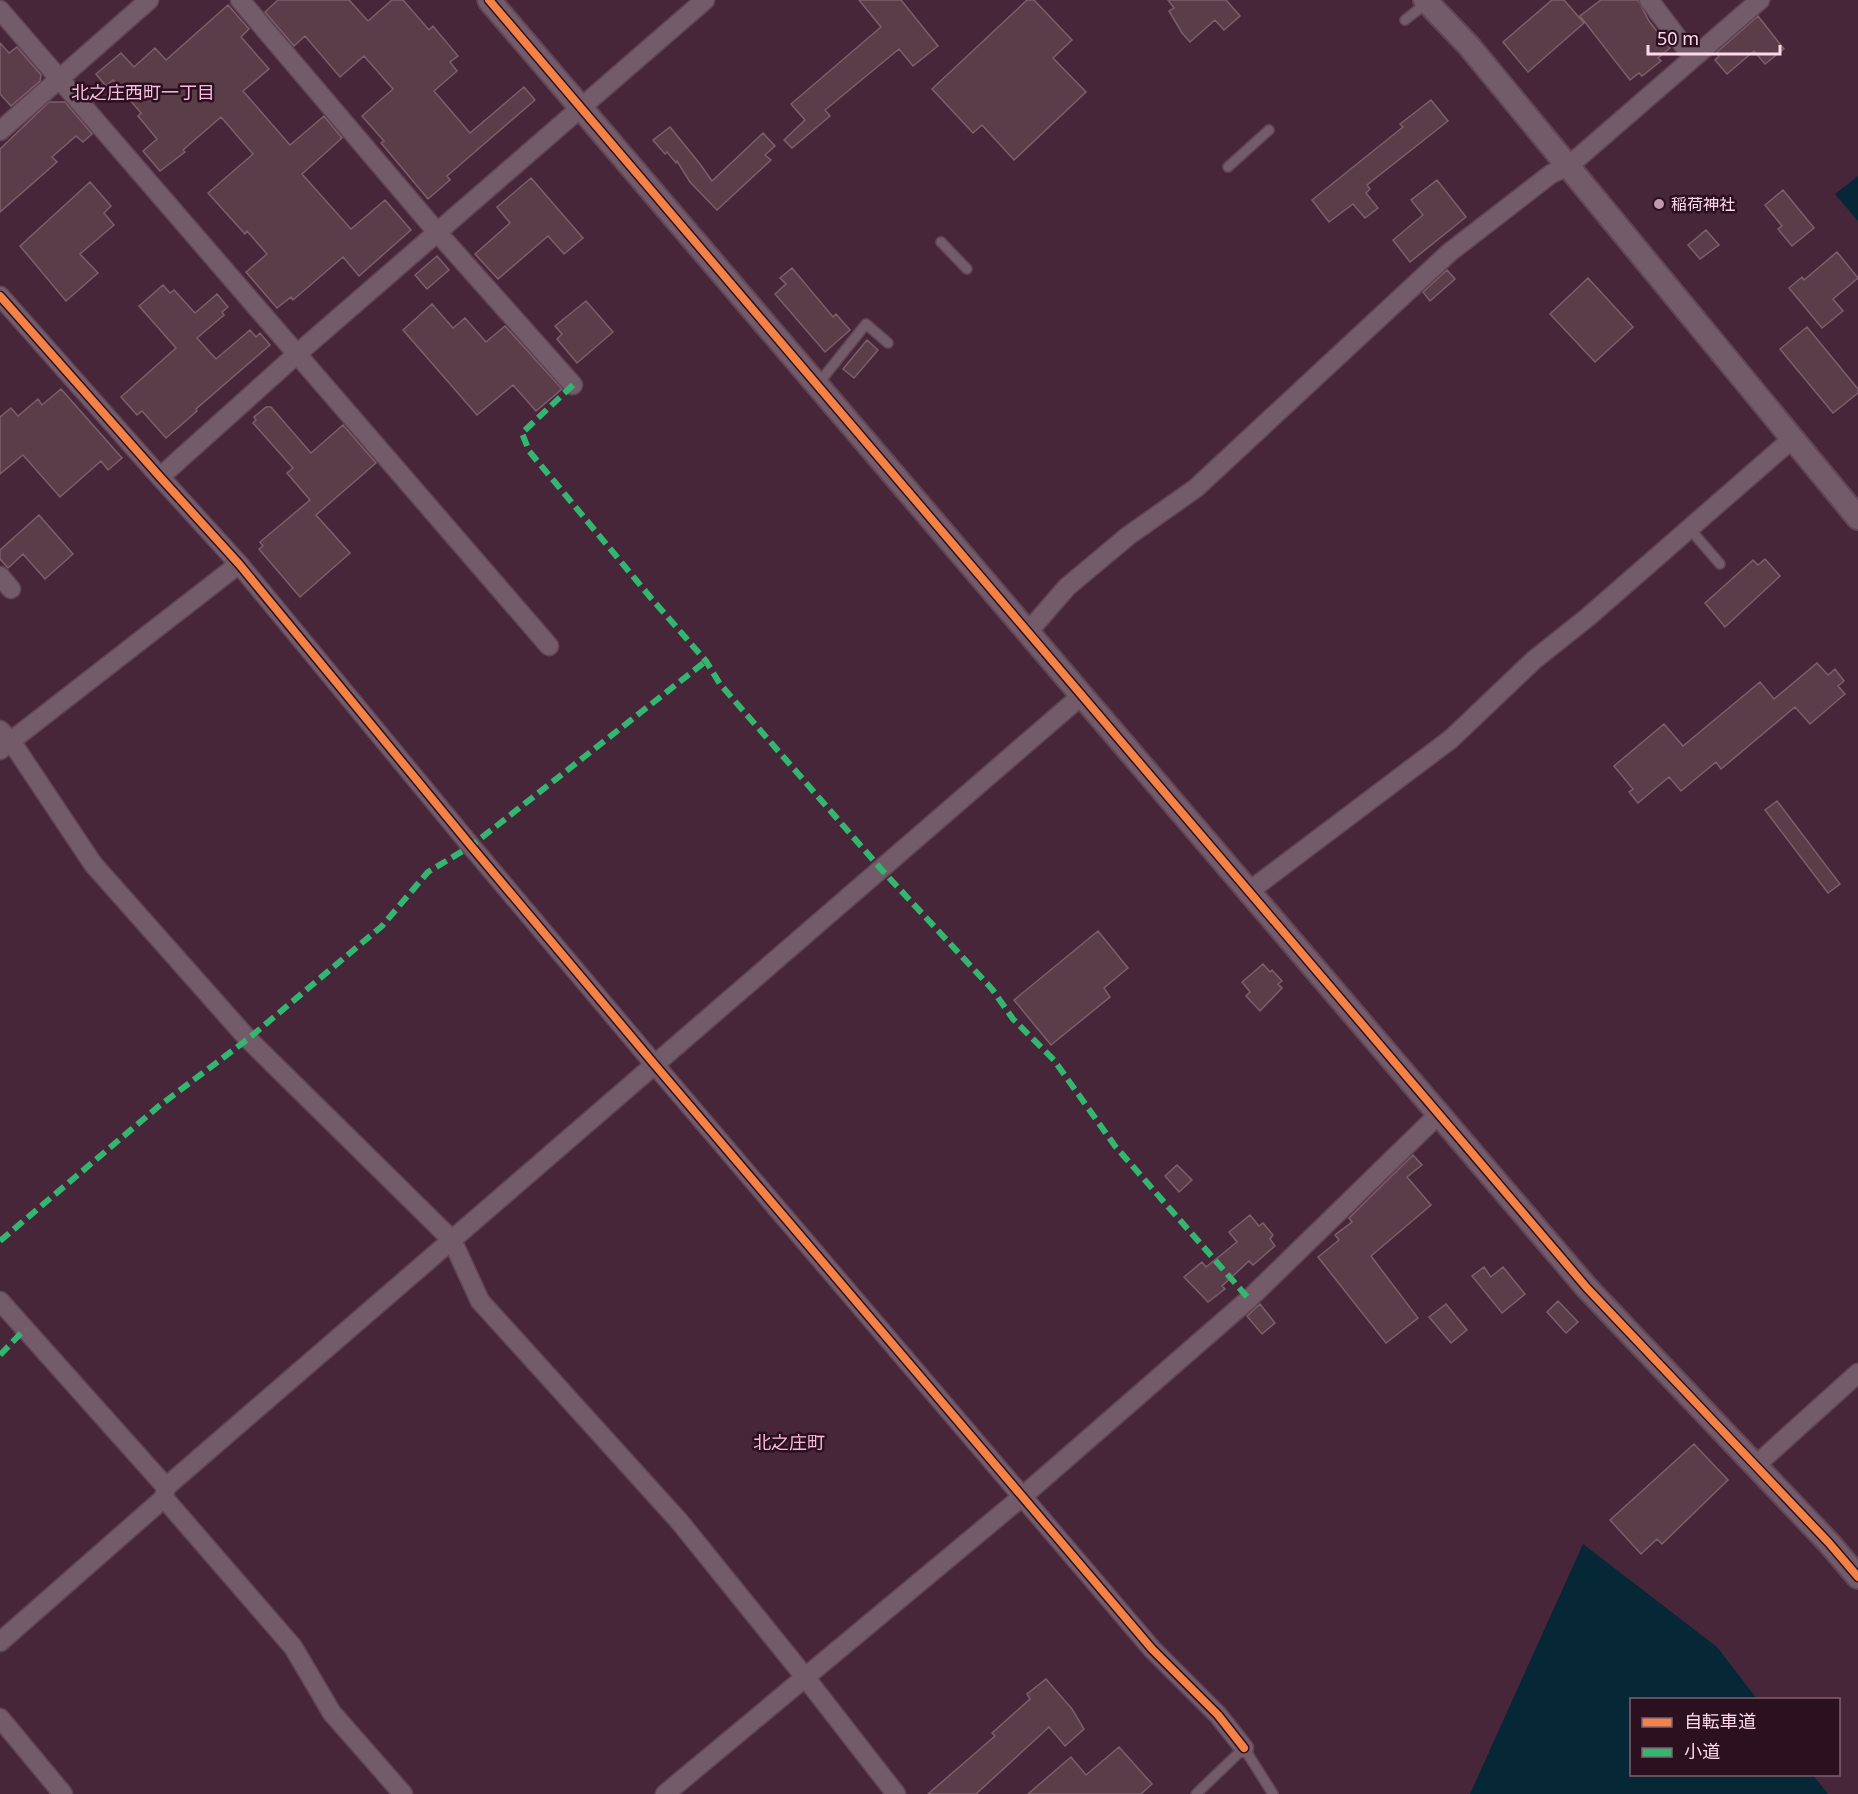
<svg xmlns="http://www.w3.org/2000/svg" width="1858" height="1794" viewBox="0 0 1858 1794" font-family="'Noto Sans','Noto Sans JP',sans-serif">
	<rect width="100%" height="100%" fill="#47263a"/>
	<!-- water -->
	<path fill="#062735" d="M1858,176V221L1835,194Z
		M1583,1544L1717,1647L1757,1699L1632,1700V1774L1813,1775L1828,1794H1470Z"/>
	<!-- building -->
	<path fill="#5a3d49" stroke="#7c5f6b" stroke-width="1.5" d="M278,0H349L368,21L392,0H403L429,30L433,26L458,56L450,62L457,71L434,91L470,133L524,87L535,100L447,176L450,180L428,199L381,143L384,141L362,116L393,89L364,56L340,77L305,36L294,46L265,12Z
		M859,0H901L938,46L913,66L899,49L825,110L830,116L792,148L784,140L805,120L791,104L881,27Z
		M1027,0H1034L1072,40L1053,58L1086,92L1014,160L982,125L973,133L932,89Z
		M1168,0H1226L1240,16L1224,30L1215,20L1190,42L1182,33L1169,11L1174,8Z
		M1552,0H1564L1584,23L1528,72L1503,42Z
		M1601,0H1638L1649,21L1670,48L1658,58L1661,61L1642,76L1639,73L1630,80L1580,16Z
		M228,5L249,29L241,37L269,69L243,91L290,145L324,116L342,138L302,174L351,229L385,200L411,230L359,276L343,257L293,300L291,297L277,308L246,272L267,254L247,231L245,234L208,193L253,154L221,117L183,150L185,152L160,171L143,151L157,139L138,116L141,113L113,80L106,86L96,74L121,53L134,67L155,48L166,60Z
		M1758,16L1784,49L1765,64L1754,51L1727,74L1715,60L1719,56L1716,53Z
		M0,43L9,53L17,47L41,75L40,81L11,106L0,94Z
		M1431,100L1448,121L1367,185L1370,189L1366,193L1378,208L1365,218L1353,204L1329,222L1312,200L1403,127L1400,124Z
		M49,102H65L92,134L83,142L76,136L52,157L57,162L0,212V149Z
		M670,127L700,164L712,181L763,133L775,146L765,155L771,160L717,210L690,182L677,161L676,163L667,152L665,154L653,140Z
		M531,178L583,238L564,254L548,236L498,279L475,254L510,223L497,207Z
		M1437,180L1466,217L1410,262L1393,240L1423,215L1411,200Z
		M90,182L111,206L104,213L114,225L80,254L98,273L66,301L20,246Z
		M1783,190L1814,228L1792,246L1778,229L1782,226L1765,205Z
		M1706,230L1719,245L1700,259L1688,245Z
		M1837,252L1858,278L1833,299L1843,311L1822,328L1789,288L1802,277L1804,280Z
		M437,256L449,270L427,289L415,275Z
		M792,268L833,317L836,314L850,330L825,352L775,294L786,284L780,278Z
		M1447,270L1455,279L1430,301L1423,292Z
		M1588,278L1633,327L1595,362L1550,314Z
		M163,285L170,293L174,290L195,313L217,294L228,307L222,312L224,315L197,338L216,359L250,330L256,337L260,333L270,345L196,409L197,411L166,438L142,411L137,415L121,397L176,348L139,306Z
		M586,301L613,332L577,363L557,339L562,334L555,326Z
		M432,304L453,328L465,318L486,342L505,326L562,389L536,411L513,385L477,415L403,330Z
		M1807,327L1858,389V393L1833,413L1780,349Z
		M867,340L878,350L854,378L843,369Z
		M61,389L122,458L108,470L101,461L60,497L23,455L0,474V417L11,408L18,416L38,399L42,405Z
		M266,407H271L311,453L343,425L376,463L316,515L350,553L300,597L259,549L263,546L260,542L310,500L287,473L293,468L253,423L256,420L254,417Z
		M39,515L73,554L45,579L23,554L8,568L0,559V550Z
		M1765,559L1780,576L1725,627L1705,603L1753,560L1758,565Z
		M1817,663L1828,675L1835,669L1844,681L1838,686L1845,694L1810,724L1795,707L1721,769L1716,762L1681,791L1669,777L1638,803L1629,792L1633,789L1614,766L1664,724L1683,746L1760,682L1774,699Z
		M1777,801L1840,884L1828,893L1765,810Z
		M1098,931L1128,968L1104,988L1110,997L1051,1045L1014,1000Z
		M1263,964L1270,972L1272,970L1282,981L1278,984L1282,988L1260,1011L1246,996L1250,992L1242,982Z
		M1413,1155L1422,1165L1407,1177L1431,1205L1371,1256L1418,1318L1386,1343L1318,1257L1339,1240L1335,1235L1352,1222L1349,1218Z
		M1177,1165L1192,1180L1179,1192L1165,1176Z
		M1250,1215L1259,1226L1263,1223L1273,1235L1270,1239L1275,1246L1253,1265L1249,1261L1222,1286L1225,1289L1208,1302L1184,1277L1202,1262L1206,1267L1237,1242L1229,1232Z
		M1484,1267L1491,1277L1503,1267L1525,1294L1502,1313L1472,1276Z
		M1558,1301L1578,1322L1566,1333L1547,1312Z
		M1260,1304L1275,1323L1262,1334L1247,1316Z
		M1446,1304L1467,1330L1451,1343L1429,1317Z
		M1694,1444L1728,1480L1662,1544L1657,1539L1641,1554L1610,1520Z
		M1046,1679L1072,1709L1084,1729L1065,1746L1049,1727L976,1794H928L995,1736L992,1733L1030,1699L1027,1694Z
		M1119,1747L1152,1784L1141,1794H1028L1071,1757L1086,1775Z"/>
	<g fill="none" stroke-linecap="round" stroke-linejoin="round">
		<!-- service casing -->
		<g stroke="#614455" stroke-width="12">
			<path id="service" d="M1405,20L1428,2
				M1228,167L1269,130
				M941,242L967,269
				M818,384L866,324L888,343
				M1689,528L1720,564
				M1196,1794L1244,1748L1273,1794"/>
		</g>
		<!-- minor casing -->
		<g stroke="#614455" stroke-width="21">
			<path id="minor" d="M240,0L437,232L573,385
				M1649,0L1693,58
				M0,10L549,646
				M0,131L149,0
				M0,296L160,477L239,564L471,846L655,1065L1152,1649L1218,1715L1244,1748
				M160,477L297,354L705,0
				M239,564L11,741L93,864L248,1039L452,1240L480,1301L679,1521L805,1677L896,1794
				M0,576L11,589
				M1028,632L1067,587L1128,536L1196,488L1450,252L1551,174L1568,166L1579,157L1760,0
				M0,730L11,741L0,750
				M1248,892L1451,739L1534,660L1588,617L1792,439
				M0,1301L166,1487L164,1498L293,1647L332,1713L403,1794
				M1755,1466L1858,1373
				M166,1487L1081,696
				M0,1642L164,1498
				M0,1718L63,1794
				M665,1794L1023,1496L1249,1299L1439,1114"/>
		</g>
		<!-- tertiary casing -->
		<g stroke="#614455" stroke-width="26">
			<path id="tertiary" d="M489,0L1587,1288L1829,1543L1858,1577
				M1425,0L1469,46L1858,518"/>
		</g>
		<!-- service -->
		<use href="#service" stroke="#745b6a" stroke-width="9"/>
		<!-- minor -->
		<use href="#minor" stroke="#745b6a" stroke-width="18"/>
		<!-- tertiary -->
		<use href="#tertiary" stroke="#745b6a" stroke-width="22"/>
		<!-- quiet -->
		<path stroke="#33b770" stroke-width="6" stroke-dasharray="12 6" stroke-linecap="butt" d="M573,385L522,433L529,451L651,598L706,661L720,684L881,869L992,989L1013,1019L1054,1060L1115,1146L1249,1299
			M0,1241L159,1106L248,1039L382,926L428,872L471,846L706,661
			M0,1355L25,1329"/>
		<!-- cycleway casing -->
		<g stroke="#2b1020" stroke-width="11">
			<path id="cycleway" d="M489,0L1587,1288L1829,1543L1858,1577
				M0,296L160,477L239,564L471,846L655,1065L1152,1649L1218,1715L1244,1748"/>
		</g>
		<!-- cycleway -->
		<use href="#cycleway" stroke="#f48246" stroke-width="8"/>
	</g>
	<!-- markers -->
	<circle fill="#bf99ae" stroke="#2b1020" stroke-width="2" cx="1659" cy="204" r="6"/>
	<g text-anchor="middle" stroke-width="5" stroke-linejoin="round" paint-order="stroke">
		<!-- poi labels -->
		<g font-size="16" fill="#ffd7ec" stroke="#2b1020" text-anchor="start">
			<text x="1671" y="210">稲荷神社</text>
		</g>
		<!-- neighbourhood labels -->
		<g font-size="18" fill="#fabdde" stroke="#2b1020">
			<text x="143" y="99">北之庄西町一丁目</text>
			<text x="789" y="1449">北之庄町</text>
		</g>
	</g>
	<!-- legend -->
	<rect x="1630" y="1698" width="210" height="78" fill="#2b1020" stroke="#806072" stroke-width="1.5"/>
	<rect x="1642" y="1718" width="30" height="9" fill="#f48246" stroke="#806072" stroke-width="1.5"/>
	<text x="1684" y="1728" font-size="18" fill="#ffd7ec">自転車道</text>
	<rect x="1642" y="1748" width="30" height="9" fill="#33b770" stroke="#806072" stroke-width="1.5"/>
	<text x="1684" y="1758" font-size="18" fill="#ffd7ec">小道</text>
	<!-- scale -->
	<path d="M1648 45v9h132v-9" fill="none" stroke="#ffd7ec" stroke-width="3"/>
	<text x="1657" y="45" font-size="18" fill="#ffd7ec" stroke="#2b1020" stroke-width="4.5" paint-order="stroke">50 m</text>
</svg>
